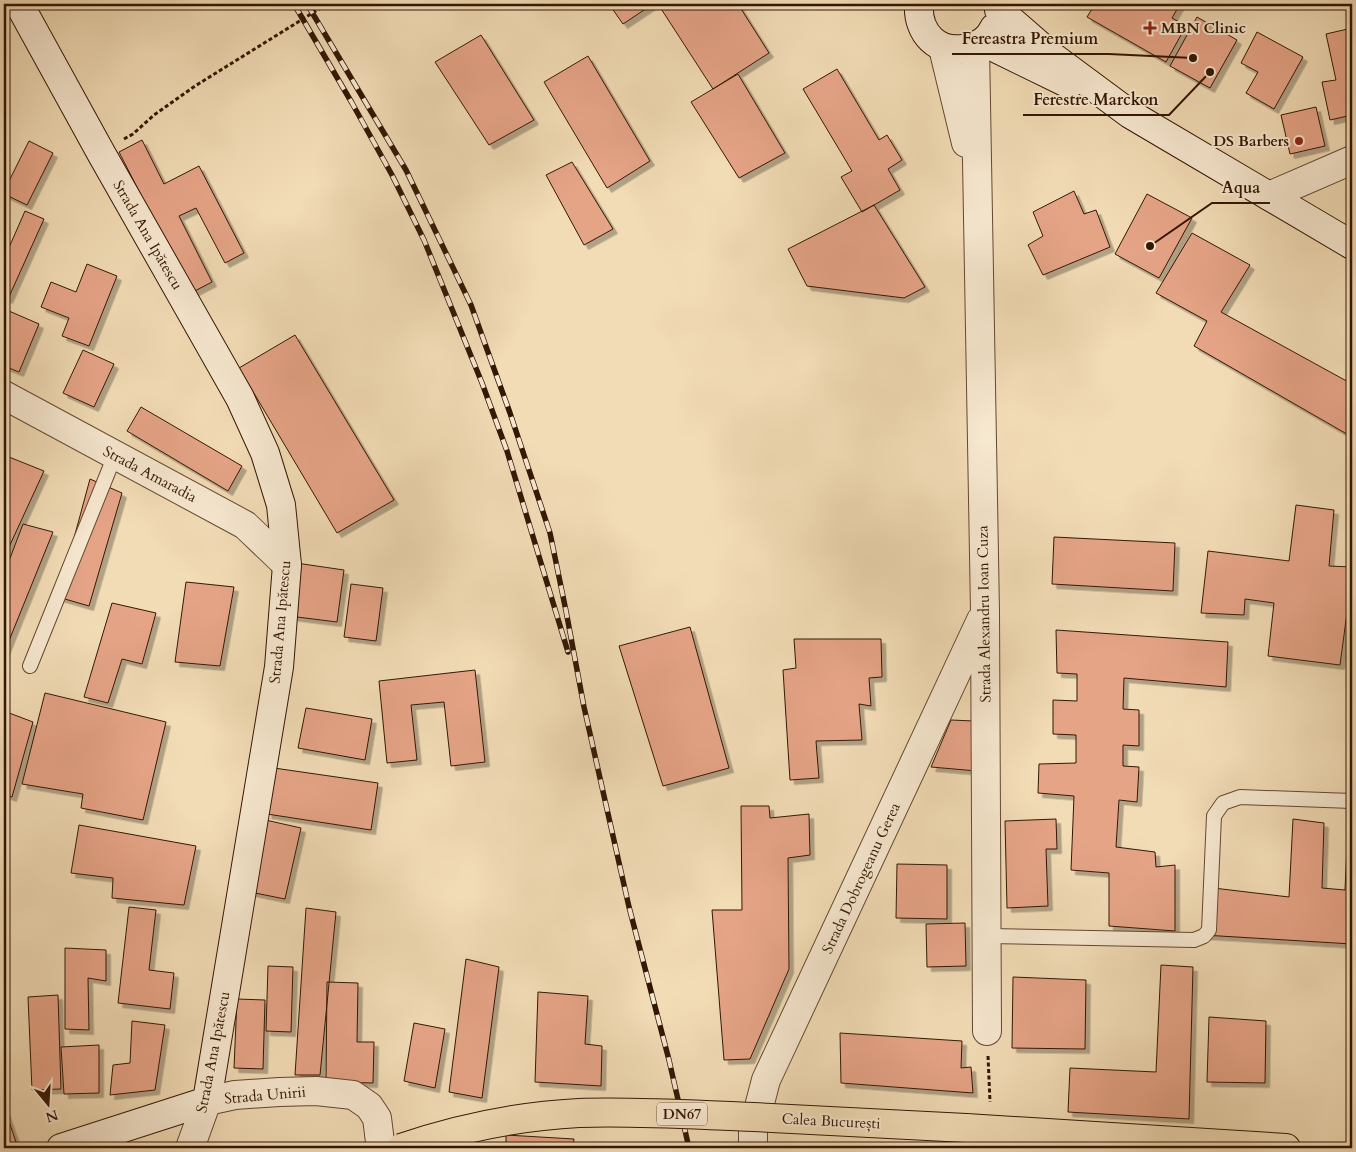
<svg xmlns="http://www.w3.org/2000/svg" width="1356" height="1152" viewBox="0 0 1356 1152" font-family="Cardo,serif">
	<defs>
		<filter id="shadow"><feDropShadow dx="4.5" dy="4.5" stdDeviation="0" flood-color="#0004"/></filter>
	</defs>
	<rect width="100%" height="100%" fill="#f2dcb6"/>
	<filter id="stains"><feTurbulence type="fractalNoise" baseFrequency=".004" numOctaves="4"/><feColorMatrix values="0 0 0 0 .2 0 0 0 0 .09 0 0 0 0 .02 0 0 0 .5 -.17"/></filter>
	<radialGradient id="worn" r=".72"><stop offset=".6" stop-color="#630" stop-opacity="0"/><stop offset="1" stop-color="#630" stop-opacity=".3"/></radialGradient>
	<!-- building -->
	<path fill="#e6a487" stroke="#331703" filter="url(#shadow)" d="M609,4H653L623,24Z
		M658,4H738L769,53L713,89Z
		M1095,4H1180L1172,18L1186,26L1166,62L1087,17Z
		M1197,17L1237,40L1210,88L1170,66Z
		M1352,28V115L1330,120L1322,82L1336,80L1326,34Z
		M1257,32L1303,57L1274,109L1246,93L1258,72L1241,63Z
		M481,35L534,120L489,145L435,62Z
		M588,56L650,161L607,188L544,82Z
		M837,69L879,140L887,135L902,160L888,169L900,190L862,212L841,177L852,171L803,89Z
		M738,74L785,153L739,178L691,102Z
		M1316,107L1325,146L1290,154L1281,115Z
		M142,140L164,184L199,166L244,253L225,263L196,208L179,216L212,282L191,293L119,152Z
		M29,141L53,153L27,205L4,194V191Z
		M572,162L613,229L584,245L546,175Z
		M1074,191L1084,214L1096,210L1110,247L1043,275L1028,245L1043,236L1033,212Z
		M1147,194L1192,218L1159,278L1115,254Z
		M874,205L925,287L904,298L807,286L788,249Z
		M25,211L44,219L8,299L4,297V259Z
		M1192,233L1250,265L1221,312L1352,384V437L1194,346L1207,321L1156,293Z
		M87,264L117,276L89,346L62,336L69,318L41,307L51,282L76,292Z
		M9,311L39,324L19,372L4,366V323Z
		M295,335L394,500L337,533L239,368Z
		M83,350L114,364L94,407L63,393Z
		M141,407L242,466L228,491L127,431Z
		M4,455L44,471L4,558Z
		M90,479L122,493L89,606L58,597Z
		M1296,505L1334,510L1329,566L1352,567V606L1348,605L1340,665L1268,656L1274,603L1245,599L1244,615L1201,613L1208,551L1289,561Z
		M23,524L53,532L4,653V574Z
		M1054,537L1175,543L1173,591L1052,584Z
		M296,563L344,570L337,622L289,616Z
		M186,582L234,587L220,666L175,662Z
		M351,584L383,588L376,641L344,637Z
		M112,603L156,613L142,664L122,659L108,703L84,697Z
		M690,627L729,768L663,786L619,646Z
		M1056,630L1228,642L1226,687L1124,678L1123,709L1139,710V746L1123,745V766L1139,767L1137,802L1119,800L1116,847L1155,852L1156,867L1175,865V931L1109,926V873L1071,870L1074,796L1038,793L1039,764L1076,763V735L1053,734V700L1077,701V674L1057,673Z
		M794,639H881L882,677L869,678L871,706L859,704L862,740L816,741L819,778L790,780L783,670L796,668Z
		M475,670L485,762L451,766L444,702L411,705L417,760L387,763L379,681Z
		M45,693L166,722L143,820L81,808L83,794L22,784Z
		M306,708L372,719L365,760L298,748Z
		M4,711L33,722L12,797L4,794Z
		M951,720L974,721L977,771L931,767Z
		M274,768L378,783L371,830L267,814Z
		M741,806H769L770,818L809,814L810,855L788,858L789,969L750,1059L724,1060L712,910H742Z
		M261,819L301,828L285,899L245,891Z
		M1056,819L1057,849H1046L1048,906L1007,908L1005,821Z
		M1293,819L1324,823L1322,888L1345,890L1348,825H1352V944L1203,935L1205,887L1289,897Z
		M79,825L196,846L184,905L112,898L113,878L71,873Z
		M897,864L947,865V919L896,918Z
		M129,907L156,910L149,970L174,973L170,1009L118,1003Z
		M306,908L336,912L320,1075H295Z
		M965,923L966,966L927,967L926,924Z
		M65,948L106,950V981L88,978L89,1030L65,1029Z
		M466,959L499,967L482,1098L449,1092Z
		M1161,965L1193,967L1189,1119L1068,1112L1070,1068L1156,1072Z
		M268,966L293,967L291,1032L266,1031Z
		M1013,977L1086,980L1085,1049L1012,1048Z
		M327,982L358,983L357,1042H374L373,1083L326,1082Z
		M538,992L588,996L585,1044L602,1046L601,1086L535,1082Z
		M58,995L61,1089L32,1090L28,997Z
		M237,999L265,1000L263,1069L234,1068Z
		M1209,1017L1266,1021L1265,1083L1207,1082Z
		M132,1021L165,1025L155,1090L110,1095L113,1065L130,1063Z
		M414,1023L445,1029L435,1088L404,1081Z
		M840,1033L962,1041L961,1068L971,1067L973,1093L841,1083Z
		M99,1045V1093L64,1094L61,1047Z
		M4,1107L16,1142L4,1146Z
		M506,1135L574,1139L573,1148H506Z"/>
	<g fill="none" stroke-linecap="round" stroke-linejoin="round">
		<!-- lane casing -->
		<g stroke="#634830" stroke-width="16">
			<path id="lane" d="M30,666L115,455
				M986,936L1194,940L1204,936L1209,930L1214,816L1223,803L1240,797L1352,801"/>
		</g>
		<!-- street casing -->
		<g stroke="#634830" stroke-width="30">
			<path id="street" d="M975,47L985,612L987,1031
				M943,48L966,143
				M1269,196L1352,160
				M4,395L245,525L287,565
				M190,1148L207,1101L235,1095L279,1092L316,1091L353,1095L369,1106L377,1118L380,1142L379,1148
				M753,1148V1130L766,1080L981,620"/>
		</g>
		<!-- secondary casing -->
		<g stroke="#331703" stroke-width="30">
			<path id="secondary" d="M19,4L101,153L240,398L265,453L281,505L287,565L279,667L207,1101L61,1148
				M919,4C917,33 938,55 967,48C979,46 989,39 994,28
				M999,10L1053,57L1130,114L1352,245
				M983,42L1069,84"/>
		</g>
		<!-- primary casing -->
		<g stroke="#331703" stroke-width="30">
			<path id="primary" d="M966,1128L1286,1148"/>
		</g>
		<!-- path -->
		<path stroke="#331703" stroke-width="3" stroke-dasharray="4 2.5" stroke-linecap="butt" d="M124,139L133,134L154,115L195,86L327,4
			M988,1056L990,1102"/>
		<!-- lane -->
		<use href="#lane" stroke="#f7e8d0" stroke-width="14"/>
		<!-- street -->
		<use href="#street" stroke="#f7e8d0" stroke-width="28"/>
		<!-- secondary -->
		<use href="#secondary" stroke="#f7e8d0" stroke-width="28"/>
		<!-- primary -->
		<use href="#primary" stroke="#f2dcb6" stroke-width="28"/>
		<!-- rail casing -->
		<g stroke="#331703" stroke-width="5.5">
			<path id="rail" d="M294,4L352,103L392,175L424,240L482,383L507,451L568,652
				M307,4L406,170L471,305L510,413L550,533L566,611L584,707L629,907L669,1060L689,1148"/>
		</g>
		<!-- rail -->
		<use href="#rail" stroke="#f7e8d0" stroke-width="4" stroke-dasharray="11" stroke-linecap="butt"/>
		<!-- primary-bridge casing -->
		<g stroke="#331703" stroke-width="30" stroke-linecap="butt">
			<path id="primary-bridge" d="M401,1148C457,1129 520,1116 579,1113C638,1111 696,1115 754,1117C825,1121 896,1124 966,1128"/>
		</g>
		<!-- primary-bridge -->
		<use href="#primary-bridge" stroke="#f2dcb6" stroke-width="28"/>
	</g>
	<!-- markers -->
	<g fill="#8f2418" stroke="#f7e8d0" stroke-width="2">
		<path d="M1147.5 20.5h5v5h5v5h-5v5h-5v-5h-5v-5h5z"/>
		<circle cx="1299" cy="141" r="5"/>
	</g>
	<g text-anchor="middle" stroke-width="4" stroke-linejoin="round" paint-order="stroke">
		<!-- shield labels -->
		<rect fill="#f7e8d0" stroke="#6e5640" stroke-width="1" x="657" y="1102.5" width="50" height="23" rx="4"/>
		<g font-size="14" font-weight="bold" fill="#331703">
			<text x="682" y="1119">DN67</text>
		</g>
		<!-- poi labels -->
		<g font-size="15" font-weight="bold" fill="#331703" stroke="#f7e8d0" text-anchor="start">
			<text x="1161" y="33">MBN Clinic</text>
			<text x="1289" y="146" text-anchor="end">DS Barbers</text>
		</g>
		<!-- street labels -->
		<g font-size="15" fill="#331703" stroke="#f7e8d0">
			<text transform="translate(148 235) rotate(60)" y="5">Strada Ana Ipătescu</text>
			<text transform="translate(150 474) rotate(28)" y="5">Strada Amaradia</text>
			<text transform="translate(984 614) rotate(-91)" y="5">Strada Alexandru Ioan Cuza</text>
			<text transform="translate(280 622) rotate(-85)" y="5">Strada Ana Ipătescu</text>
			<text transform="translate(861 878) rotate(-65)" y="5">Strada Dobrogeanu Gerea</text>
			<text transform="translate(213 1052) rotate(-79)" y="5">Strada Ana Ipătescu</text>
			<text transform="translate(265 1095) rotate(-5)" y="5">Strada Unirii</text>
			<text transform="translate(831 1121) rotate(3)" y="5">Calea București</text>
		</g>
	</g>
	<!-- callouts -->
	<path fill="none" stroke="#331703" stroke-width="2" d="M1193 58L1109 54H952M1210 72L1169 115H1023M1150 246L1212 203H1270"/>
	<g fill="#331703" stroke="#f7e8d0" stroke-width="2">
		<circle cx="1193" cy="58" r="5"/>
		<circle cx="1210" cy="72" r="5"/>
		<circle cx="1150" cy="246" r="5"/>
	</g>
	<g font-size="16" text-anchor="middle" font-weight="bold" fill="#331703" stroke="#f7e8d0" stroke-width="4" stroke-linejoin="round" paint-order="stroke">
		<text x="1030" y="44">Fereastra Premium</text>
		<text x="1096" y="105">Ferestre Marckon</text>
		<text x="1241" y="193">Aqua</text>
	</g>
	<!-- margin -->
	<rect width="1356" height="1152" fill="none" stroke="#f2dcb6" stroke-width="20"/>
	<rect x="5" y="5" width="1346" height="1142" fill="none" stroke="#331703" stroke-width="2.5"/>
	<rect x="10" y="10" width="1336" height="1132" fill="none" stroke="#331703"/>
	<!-- north arrow -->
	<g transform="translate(48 1104) rotate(162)" stroke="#f7e8d0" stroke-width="4" paint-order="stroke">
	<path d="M0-4L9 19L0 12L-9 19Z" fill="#331703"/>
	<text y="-8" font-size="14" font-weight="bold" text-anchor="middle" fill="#331703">N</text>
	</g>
	<rect width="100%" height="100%" filter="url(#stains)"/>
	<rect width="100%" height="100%" fill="url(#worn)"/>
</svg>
